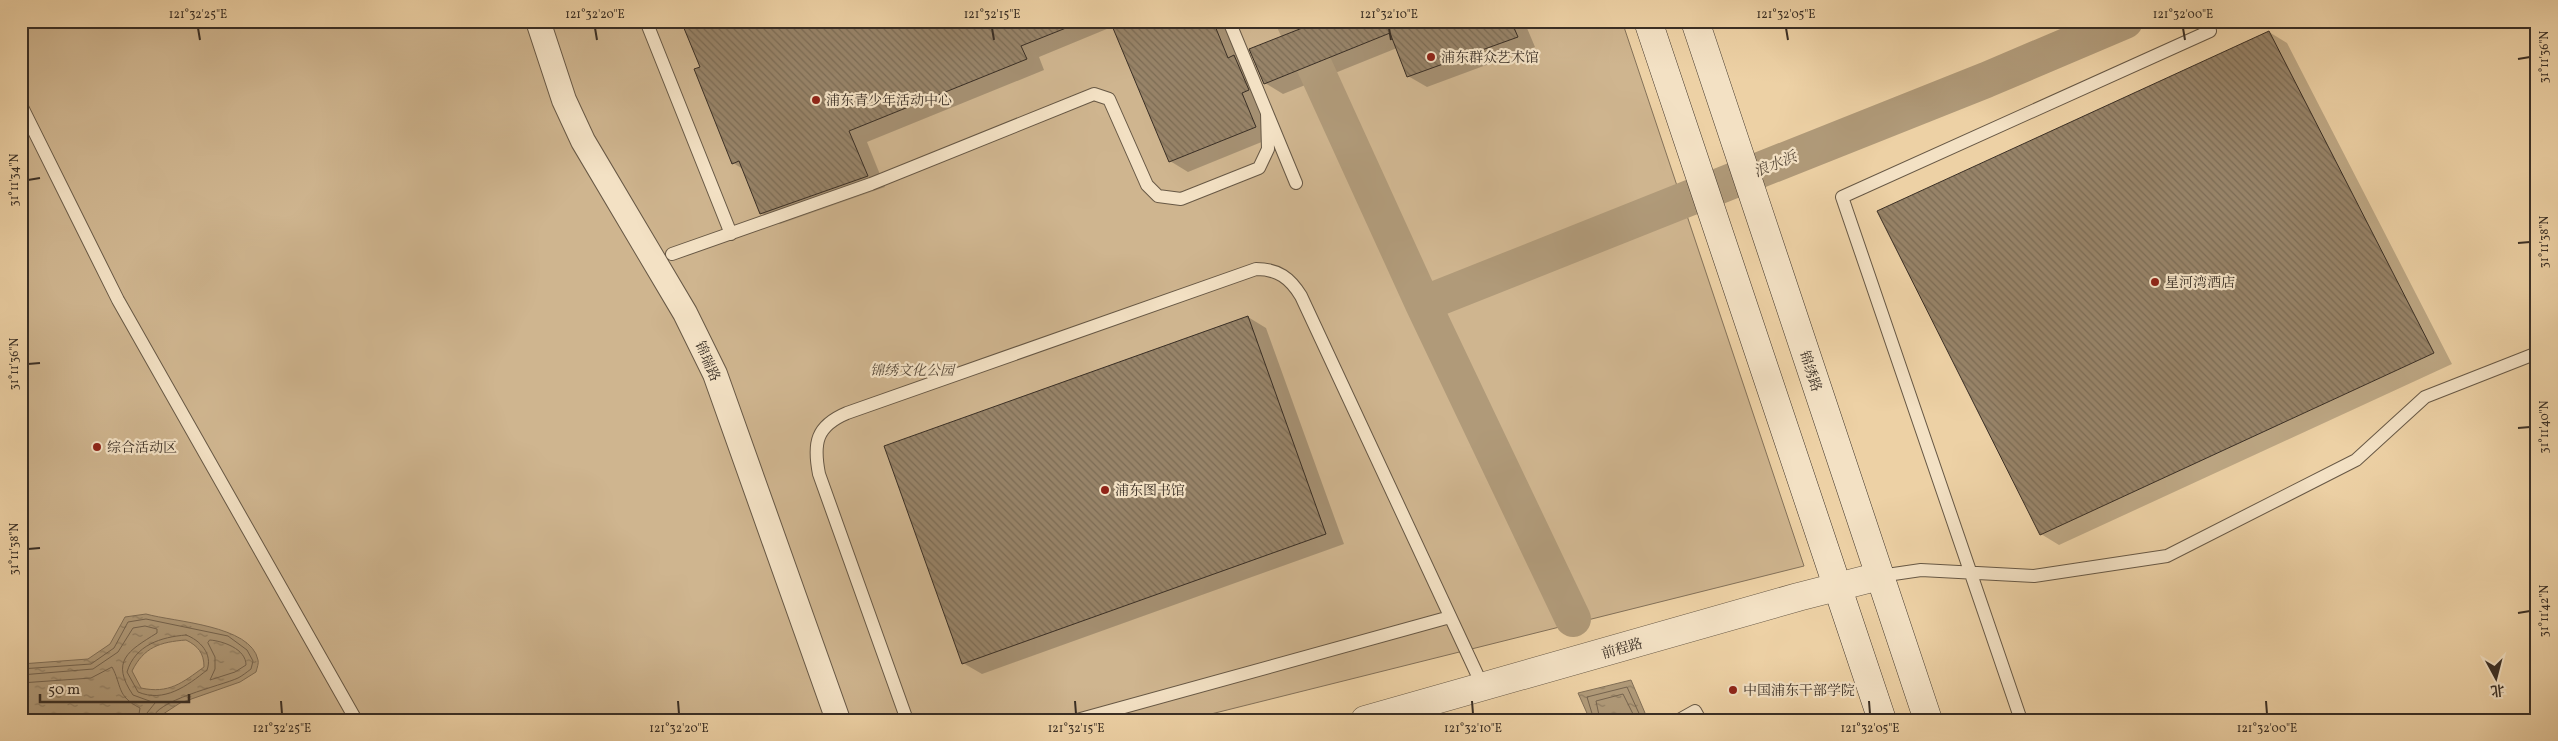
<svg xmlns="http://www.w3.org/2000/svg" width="2558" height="741" viewBox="0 0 2558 741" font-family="Vollkorn,'Noto Serif SC',serif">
	<defs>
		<pattern id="water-ripples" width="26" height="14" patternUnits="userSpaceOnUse" patternTransform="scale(1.25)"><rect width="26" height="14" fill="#b09a79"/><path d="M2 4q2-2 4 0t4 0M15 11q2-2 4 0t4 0" fill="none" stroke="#907e63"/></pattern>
		<pattern id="building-back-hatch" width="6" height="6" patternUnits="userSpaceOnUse" patternTransform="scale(1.25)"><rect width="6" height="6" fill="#978368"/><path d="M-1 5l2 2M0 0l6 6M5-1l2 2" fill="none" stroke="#7c6c55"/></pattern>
	</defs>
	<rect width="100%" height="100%" fill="#edd1a5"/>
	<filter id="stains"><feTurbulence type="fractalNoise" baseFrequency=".004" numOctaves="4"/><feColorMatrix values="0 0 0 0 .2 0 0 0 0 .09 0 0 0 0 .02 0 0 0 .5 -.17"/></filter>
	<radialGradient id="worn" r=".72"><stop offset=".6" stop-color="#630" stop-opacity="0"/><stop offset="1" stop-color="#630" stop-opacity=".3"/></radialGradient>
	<!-- green -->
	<path fill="#cfb58f" stroke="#84725a" d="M21,21H1622L1804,566L1187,720H21Z"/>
	<!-- water -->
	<path fill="url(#water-ripples)" stroke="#816f57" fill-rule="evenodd" d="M146,614C174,622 251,625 258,660C259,663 257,668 256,672L240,682L180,703L154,720H21V664L88,659L110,644L125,617ZM186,640C198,646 204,653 204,667C182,683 169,694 141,688L132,671C144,647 160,642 186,640Z
		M1631,680L1648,720H1590L1578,693Z"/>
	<!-- shadow -->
	<path fill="#0003" d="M683,21H1226L1274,137L1188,172L1170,161L1114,26L1039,57L1044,70L867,142L885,187L780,224L761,213L743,169L733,163L702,68Z
		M1323,21H1524L1535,47L1427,87L1408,76L1397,48L1283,94L1265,83Z
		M2269,32L2287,43L2452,364L2059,545L2041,534Z
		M1248,317L1266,328L1344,544L982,674L963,663Z"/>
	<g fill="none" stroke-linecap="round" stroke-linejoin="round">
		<!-- shore -->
		<path stroke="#75644f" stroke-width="1" d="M186,635C200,640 213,654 207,670C187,686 164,703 138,692L127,672C135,645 161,637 186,635Z
			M210,640C223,641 246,649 246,665L235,672L210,680L215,669V657L208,643Z
			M21,669L91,664L114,648L128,622L146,619L228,636L247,650L253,661L251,669C247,672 242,676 238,678C221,686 154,700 152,720
			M21,675L93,669L118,652L133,628L145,626L157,629V633C128,651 110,661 133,695L155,703L147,713L145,720
			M21,683L91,678L112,667C122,685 116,696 140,708L138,720
			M1594,720L1587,697L1627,687L1642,720
			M1600,720L1596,701L1623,694L1636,720"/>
		<!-- river -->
		<path stroke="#b09a79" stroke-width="36" d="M1294,21L1423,304L1573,619
			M1423,304L1986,80L2125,21"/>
	</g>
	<!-- building -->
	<path fill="url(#building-back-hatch)" stroke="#3a2f25" d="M681,21H1081V22L1021,46L1027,59L849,131L868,176L760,214L739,161L732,164L694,69L700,67Z
		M1110,21H1213L1228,58L1234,55L1249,90L1242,93L1256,127L1169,162Z
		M1320,21H1511L1518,37L1407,77L1390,33L1264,84L1249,49Z
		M2269,31L2434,353L2040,535L1877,211Z
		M1248,316L1326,534L962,664L884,446Z"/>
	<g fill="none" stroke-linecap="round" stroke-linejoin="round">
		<!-- service casing -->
		<g stroke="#675845" stroke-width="14">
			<path id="service" d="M646,21L731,234
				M1229,21L1296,183
				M21,105L118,300L356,720
				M672,254L871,184L1094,94L1109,99L1147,185L1158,196L1181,199L1259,168L1268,149L1267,113
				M1880,576L1921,570L2034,576L2167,556L2356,460L2425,397L2537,353
				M907,720L819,474C813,443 816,426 847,413L1256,269C1278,269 1290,278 1301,296L1483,687
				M1077,720L1450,617
				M1679,720L1695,711L1700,720
				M2021,720L1842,197L2210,31"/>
		</g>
		<!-- minor casing -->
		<g stroke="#675845" stroke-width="26">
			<path id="minor" d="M538,21L564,100L583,141L685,313L715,374L838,720"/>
		</g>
		<!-- tertiary casing -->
		<g stroke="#675845" stroke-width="29">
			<path id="tertiary" d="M1365,720L1798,597L1880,576"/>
		</g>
		<!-- secondary casing -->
		<g stroke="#3a2f25" stroke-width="29">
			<path id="secondary" d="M1648,21L1882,720
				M1695,21L1928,720"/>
		</g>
		<!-- service -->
		<use href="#service" stroke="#f3e1c4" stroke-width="12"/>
		<!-- minor -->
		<use href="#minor" stroke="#f3e1c4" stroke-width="24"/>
		<!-- tertiary -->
		<use href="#tertiary" stroke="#f3e1c4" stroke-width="28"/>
		<!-- secondary -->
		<use href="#secondary" stroke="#f3e1c4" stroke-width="28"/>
	</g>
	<!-- ticks -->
	<path fill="none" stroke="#3a2f25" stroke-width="2" d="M198,28L200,40M595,28L597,40M992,28L994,40M1389,28L1391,40M1786,28L1788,40M2183,28L2185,40M2518,59L2530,57M28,180L40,178M2518,243L2530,242M28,364L40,363M2518,428L2530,427M28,549L40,548M2518,613L2530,611M281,701L282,714M678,701L679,714M1075,701L1076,714M1472,701L1473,714M1869,701L1870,714M2266,701L2267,714"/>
	<!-- markers -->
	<g fill="#8f2418" stroke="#f3e1c4" stroke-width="2">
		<circle cx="1431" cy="57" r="5"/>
		<circle cx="816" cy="100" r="5"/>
		<circle cx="2155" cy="282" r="5"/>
		<circle cx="97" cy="447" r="5"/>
		<circle cx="1105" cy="490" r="5"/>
		<circle cx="1733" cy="690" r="5"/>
	</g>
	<g text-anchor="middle" stroke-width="4.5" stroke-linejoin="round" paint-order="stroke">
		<!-- poi labels -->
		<g font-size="14" fill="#3a2f25" stroke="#f3e1c4" text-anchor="start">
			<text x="1441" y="62">浦东群众艺术馆</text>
			<text x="826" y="105">浦东青少年活动中心</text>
			<text x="2165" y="287">星河湾酒店</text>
			<text x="107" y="452">综合活动区</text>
			<text x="1115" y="495">浦东图书馆</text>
			<text x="1743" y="695">中国浦东干部学院</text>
		</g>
		<!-- street labels -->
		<g font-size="14" fill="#3a2f25" stroke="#f3e1c4">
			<text transform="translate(708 361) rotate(66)" y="5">锦瑞路</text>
			<text transform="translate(1811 371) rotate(72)" y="5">锦绣路</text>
			<text transform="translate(1622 648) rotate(-16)" y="5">前程路</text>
		</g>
		<!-- park labels -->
		<g font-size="14" font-style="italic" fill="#584a3a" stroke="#f3e1c4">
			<text x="912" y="375">锦绣文化公园</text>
		</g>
		<!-- water labels -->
		<g font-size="15" font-style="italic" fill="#584a3a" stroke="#f3e1c4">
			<text transform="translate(1775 164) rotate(-22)" y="5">浪水浜</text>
		</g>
	</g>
	<!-- margin -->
	<rect width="2558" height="741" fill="none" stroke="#edd1a5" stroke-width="55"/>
	<!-- north arrow -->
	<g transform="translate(2496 678) rotate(173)" stroke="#f3e1c4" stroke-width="4" paint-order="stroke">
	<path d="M0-4L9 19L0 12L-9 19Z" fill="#3a2f25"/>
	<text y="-8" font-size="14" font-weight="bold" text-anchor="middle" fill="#3a2f25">北</text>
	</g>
	<!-- scale -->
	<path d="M40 694v8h149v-8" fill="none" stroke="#3a2f25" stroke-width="2.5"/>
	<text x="48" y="694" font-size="15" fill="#3a2f25" stroke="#f3e1c4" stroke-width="4" paint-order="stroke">50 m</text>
	<rect x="28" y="28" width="2502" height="686" fill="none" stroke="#3a2f25" stroke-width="2"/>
	<g font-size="12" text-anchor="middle" fill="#3a2f25">
		<text x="198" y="18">121°32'25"E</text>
		<text x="595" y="18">121°32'20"E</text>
		<text x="992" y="18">121°32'15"E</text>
		<text x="1389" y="18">121°32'10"E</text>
		<text x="1786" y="18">121°32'05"E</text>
		<text x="2183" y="18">121°32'00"E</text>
		<text transform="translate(2544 57) rotate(-90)" y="4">31°11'36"N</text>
		<text transform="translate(14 180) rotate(-90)" y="4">31°11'34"N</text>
		<text transform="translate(2544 242) rotate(-90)" y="4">31°11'38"N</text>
		<text transform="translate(14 364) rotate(-90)" y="4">31°11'36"N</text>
		<text transform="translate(2544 427) rotate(-90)" y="4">31°11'40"N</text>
		<text transform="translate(14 549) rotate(-90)" y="4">31°11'38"N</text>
		<text transform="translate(2544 611) rotate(-90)" y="4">31°11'42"N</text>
		<text x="282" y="732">121°32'25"E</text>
		<text x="679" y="732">121°32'20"E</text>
		<text x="1076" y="732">121°32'15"E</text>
		<text x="1473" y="732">121°32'10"E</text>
		<text x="1870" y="732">121°32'05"E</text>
		<text x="2267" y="732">121°32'00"E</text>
	</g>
	<rect width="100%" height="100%" filter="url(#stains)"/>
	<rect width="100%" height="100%" fill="url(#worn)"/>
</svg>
